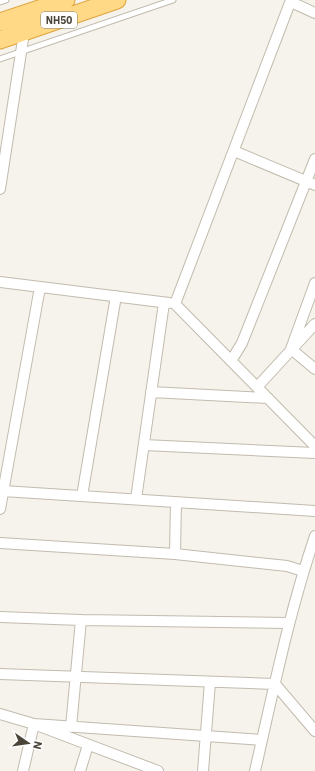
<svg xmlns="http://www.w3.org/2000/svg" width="315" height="771" viewBox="0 0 315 771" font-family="'IBM Plex Sans',sans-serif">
	<rect width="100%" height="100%" fill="#f6f3ec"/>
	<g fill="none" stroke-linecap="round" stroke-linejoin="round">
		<!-- service casing -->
		<g stroke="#c2bbae" stroke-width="7">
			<path id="service" d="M0,2L6,0
				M0,59L173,0"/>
		</g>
		<!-- minor casing -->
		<g stroke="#c2bbae" stroke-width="12">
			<path id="minor" d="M291,0L175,304L315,446
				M291,2L315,13
				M234,151L315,185
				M0,189L24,33
				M0,282L169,303
				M315,283L291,349L315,369
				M231,361L242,343L315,159
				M257,387L315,324
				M151,392L268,398
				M144,445L315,453
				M3,491L315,511
				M82,496L116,296
				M136,499L164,303
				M0,509L40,287
				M0,543L175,554L287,566L303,571
				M175,554L176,502
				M0,617L81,620L289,623
				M0,674L275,684L315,731
				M0,714L34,724L262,740
				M71,727L81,620
				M23,771L34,724L158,771
				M80,771L88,745
				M203,771L210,682
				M255,771C273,692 289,613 315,536"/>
		</g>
		<!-- trunk casing -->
		<g stroke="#e0a43c" stroke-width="19">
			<path id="trunk" d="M0,22L66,0
				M0,40L117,0"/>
		</g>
		<!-- service -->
		<use href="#service" stroke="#fff" stroke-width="5"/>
		<!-- minor -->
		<use href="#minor" stroke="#fff" stroke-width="10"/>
		<!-- trunk -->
		<use href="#trunk" stroke="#ffd985" stroke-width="17"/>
	</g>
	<g text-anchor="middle" stroke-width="4" stroke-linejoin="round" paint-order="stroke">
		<!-- shield labels -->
		<rect fill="#fff" stroke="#817c74" stroke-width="1" x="41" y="12" width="36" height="16" rx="3"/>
		<g font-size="10" font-weight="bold" fill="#4b4439">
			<text x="59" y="24">NH50</text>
		</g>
	</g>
	<!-- north arrow -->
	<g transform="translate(28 743) rotate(103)" stroke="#ffffff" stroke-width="3" paint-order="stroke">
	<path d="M0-3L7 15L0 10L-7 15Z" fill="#4b4439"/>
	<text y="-6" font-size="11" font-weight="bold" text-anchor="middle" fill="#4b4439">N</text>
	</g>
</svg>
